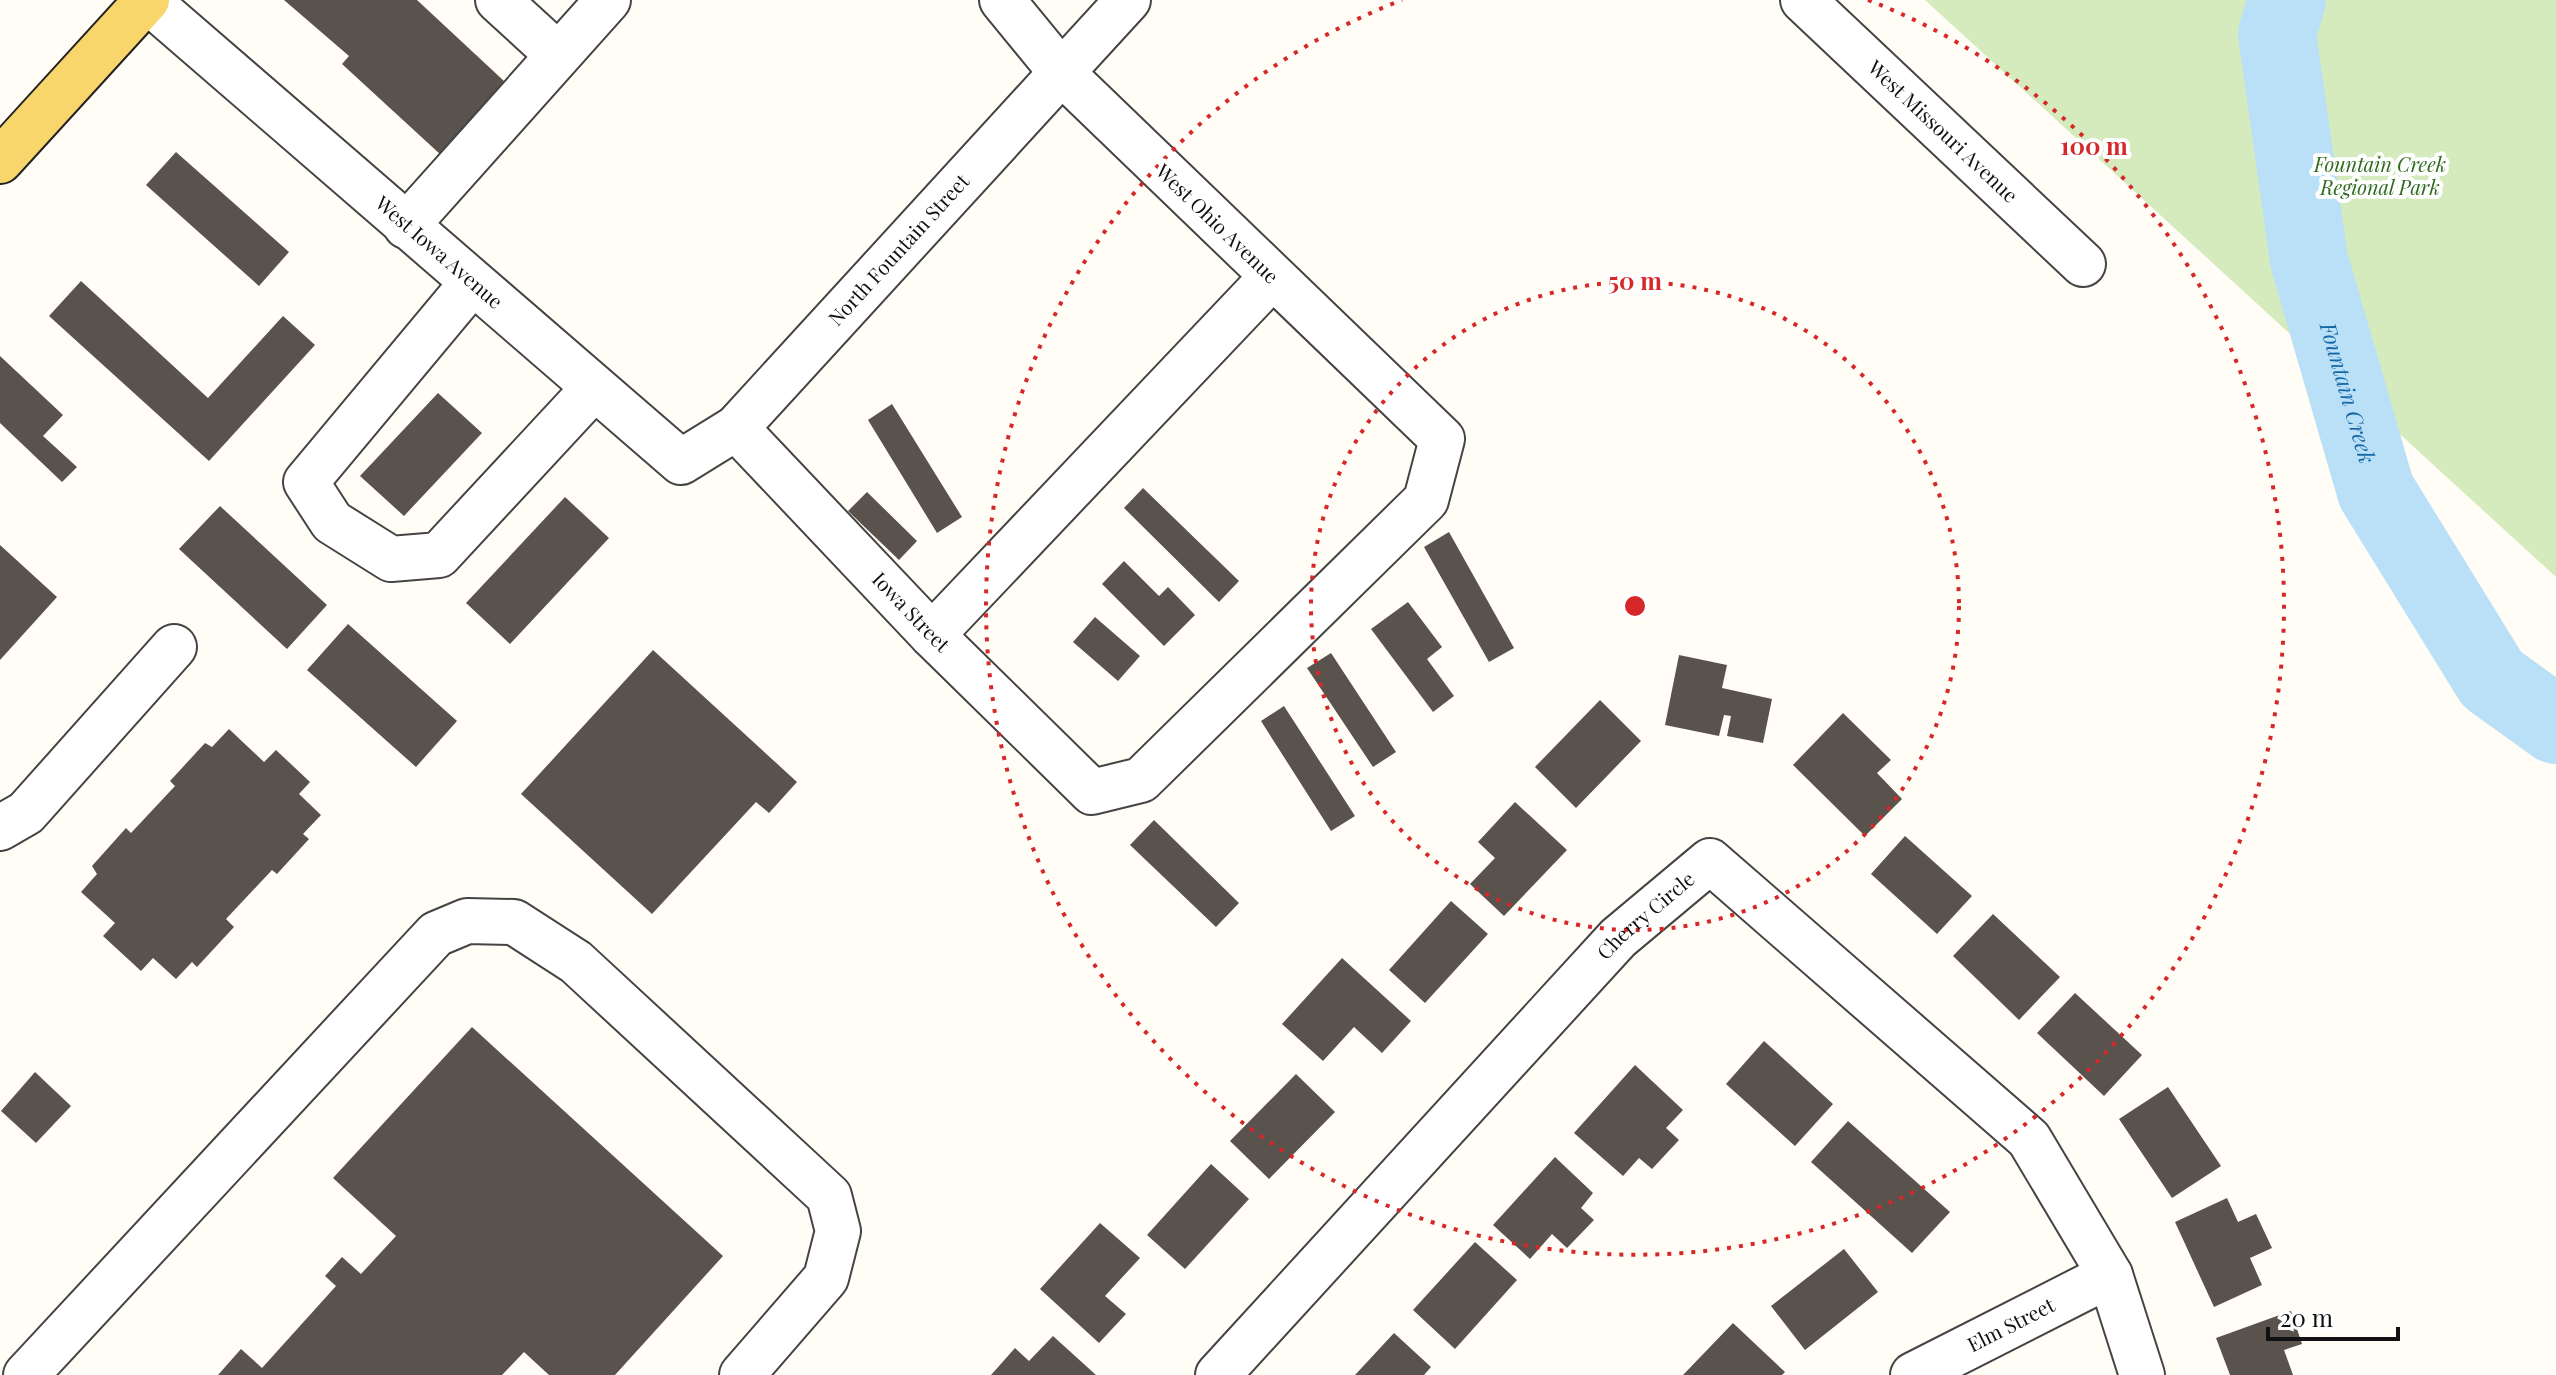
<svg xmlns="http://www.w3.org/2000/svg" width="2556" height="1375" viewBox="0 0 2556 1375" font-family="'Playfair Display',serif">
	<rect width="100%" height="100%" fill="#fffdf5"/>
	<!-- green -->
	<path fill="#d5ebbd" d="M1925,0H2556V577Z"/>
	<g fill="none" stroke-linecap="round" stroke-linejoin="round">
		<!-- river -->
		<path stroke="#b9e0f7" stroke-width="78" id="s1" d="M2287,0L2277,34L2309,260L2376,491L2492,679L2556,725"/>
	</g>
	<!-- building -->
	<path fill="#5a524d" d="M284,0H417L504,81L441,155L342,64L349,56Z
		M176,152L289,252L259,286L146,185Z
		M81,281L208,398L283,316L315,345L209,461L49,316Z
		M0,356L63,415L43,436L77,467L62,482L0,423Z
		M438,393L482,433L404,516L360,476Z
		M892,404L962,517L937,533L868,420Z
		M1143,488L1239,581L1219,602L1124,508Z
		M867,492L917,541L899,560L848,511Z
		M565,497L609,538L510,644L466,603Z
		M220,506L327,605L287,649L179,549Z
		M1449,532L1514,648L1489,662L1424,547Z
		M0,545L57,597L0,660Z
		M1124,561L1159,596L1168,587L1195,615L1164,646L1102,584Z
		M1408,602L1442,647L1427,659L1454,696L1433,712L1371,629Z
		M1095,617L1140,656L1118,681L1073,642Z
		M348,624L457,721L416,767L307,670Z
		M653,650L797,782L769,813L756,802L652,914L521,794Z
		M1331,653L1396,752L1373,767L1307,668Z
		M1679,655L1727,665L1722,688L1772,699L1763,743L1727,736L1731,716L1724,715L1719,736L1665,725Z
		M1600,700L1641,741L1576,808L1535,767Z
		M1284,706L1355,816L1331,831L1261,721Z
		M1843,713L1891,760L1877,773L1902,799L1865,836L1793,765Z
		M229,729L264,762L276,750L310,782L299,794L321,815L303,834L309,839L277,874L272,870L226,919L234,927L197,967L192,962L176,979L153,958L141,971L103,936L115,923L81,892L97,874L92,866L126,828L131,833L175,786L170,781L205,743L212,747Z
		M1515,802L1567,850L1504,916L1470,884L1495,858L1478,842Z
		M1154,820L1239,903L1216,927L1130,845Z
		M1905,836L1972,896L1937,934L1871,874Z
		M1451,901L1488,934L1425,1003L1389,970Z
		M1993,914L2060,977L2019,1020L1953,956Z
		M1342,958L1411,1021L1382,1053L1354,1027L1323,1061L1282,1024Z
		M2075,993L2142,1055L2104,1096L2037,1033Z
		M472,1027L723,1256L615,1375H549L524,1352L502,1375H218L241,1349L262,1368L336,1286L325,1276L342,1257L361,1274L396,1236L333,1178Z
		M1764,1041L1833,1104L1795,1146L1726,1084Z
		M1635,1065L1683,1110L1666,1128L1679,1140L1652,1169L1639,1158L1623,1176L1574,1133Z
		M35,1072L71,1106L36,1143L1,1111Z
		M1296,1074L1335,1112L1269,1179L1230,1141Z
		M2168,1087L2221,1166L2172,1198L2119,1119Z
		M1848,1121L1950,1212L1912,1253L1811,1162Z
		M1555,1157L1593,1193L1581,1208L1594,1220L1567,1248L1552,1234L1530,1259L1493,1225Z
		M1211,1164L1249,1199L1185,1269L1147,1235Z
		M2227,1198L2238,1222L2256,1214L2272,1248L2250,1258L2262,1285L2214,1307L2175,1222Z
		M1100,1223L1140,1258L1105,1296L1126,1314L1099,1343L1040,1289Z
		M1475,1242L1517,1280L1455,1349L1413,1310Z
		M1844,1249L1878,1292L1805,1350L1771,1306Z
		M2291,1311L2302,1344L2284,1350L2293,1375H2230L2216,1338Z
		M1733,1323L1785,1372L1782,1375H1683Z
		M1394,1333L1431,1367L1424,1375H1355Z
		M1053,1336L1096,1375H991L1015,1348L1029,1361Z"/>
	<g fill="none" stroke-linecap="round" stroke-linejoin="round">
		<!-- minor casing -->
		<g stroke="#444" stroke-width="48">
			<g id="minor">
				<path id="s2" d="M147,0L681,462L736,428L1128,0"/>
				<path d="M498,0L558,55"/>
				<path id="s3" d="M1803,0L2083,264"/>
				<path d="M406,226L608,0"/>
				<path d="M472,283L306,482L332,522L391,559L439,555L594,388"/>
				<path id="s4" d="M736,428L932,635L1092,792L1141,780L1426,500L1442,439L1061,72L1002,0"/>
				<path d="M932,635L1271,278"/>
				<path d="M0,828L26,813L174,647"/>
				<path d="M26,1375L436,934L467,921L514,922L576,962L829,1196L838,1231L826,1278L742,1375"/>
				<path id="s5" d="M1218,1375L1618,938L1710,861L2029,1139L2110,1275L2142,1375"/>
				<path id="s6" d="M1913,1375L2110,1275"/>
			</g>
		</g>
		<!-- major casing -->
		<g stroke="#222" stroke-width="48">
			<path id="major" d="M0,161L147,0"/>
		</g>
		<!-- minor -->
		<use href="#minor" stroke="#fff" stroke-width="44"/>
		<!-- major -->
		<use href="#major" stroke="#f9d66b" stroke-width="44"/>
	</g>
	<!-- distance rings -->
	<g fill="none" stroke="#d62828" stroke-width="4" stroke-dasharray="4 8">
		<circle cx="1635" cy="606" r="324"/>
		<path d="M1868 0A649 649 0 1 1 1402 0"/>
	</g>
	<g text-anchor="middle" stroke-width="8" stroke-linejoin="round" paint-order="stroke">
		<!-- street labels -->
		<g font-size="20" fill="#111" stroke="#fff">
			<text dy="7" stroke="none"><textPath href="#s3" startOffset="192">West Missouri Avenue</textPath></text>
			<text transform="translate(1217 224) rotate(44)" y="7">West Ohio Avenue</text>
			<text dy="7" stroke="none"><textPath href="#s2" startOffset="1012">North Fountain Street</textPath></text>
			<text dy="7" stroke="none"><textPath href="#s2" startOffset="386">West Iowa Avenue</textPath></text>
			<text dy="7" stroke="none"><textPath href="#s4" startOffset="254">Iowa Street</textPath></text>
			<text dy="7" stroke="none"><textPath href="#s5" startOffset="628">Cherry Circle</textPath></text>
			<text dy="7" stroke="none"><textPath href="#s6" startOffset="110">Elm Street</textPath></text>
		</g>
		<!-- park labels -->
		<g font-size="20" font-style="italic" fill="#2f6b1f" stroke="#fff">
			<text x="2380" y="172">Fountain Creek<tspan x="2380" dy="23">Regional Park</tspan></text>
		</g>
		<!-- water labels -->
		<g font-size="22" font-style="italic" fill="#1768a6" stroke="#fff">
			<text dy="8" stroke="none"><textPath href="#s1" startOffset="402">Fountain Creek</textPath></text>
		</g>
	</g>
	<circle cx="1635" cy="606" r="12" fill="#d62828" stroke="#fff" stroke-width="4"/>
	<g font-size="24" text-anchor="middle" font-weight="bold" fill="#d62828" stroke="#fff" stroke-width="8" stroke-linejoin="round" paint-order="stroke">
		<text x="2094" y="155">100 m</text>
		<text x="1635" y="290">50 m</text>
	</g>
	<!-- scale -->
	<path d="M2268 1327v12h130v-12" fill="none" stroke="#111111" stroke-width="4"/>
	<text x="2280" y="1327" font-size="24" fill="#111111" stroke="#ffffff" stroke-width="6" paint-order="stroke">20 m</text>
</svg>
